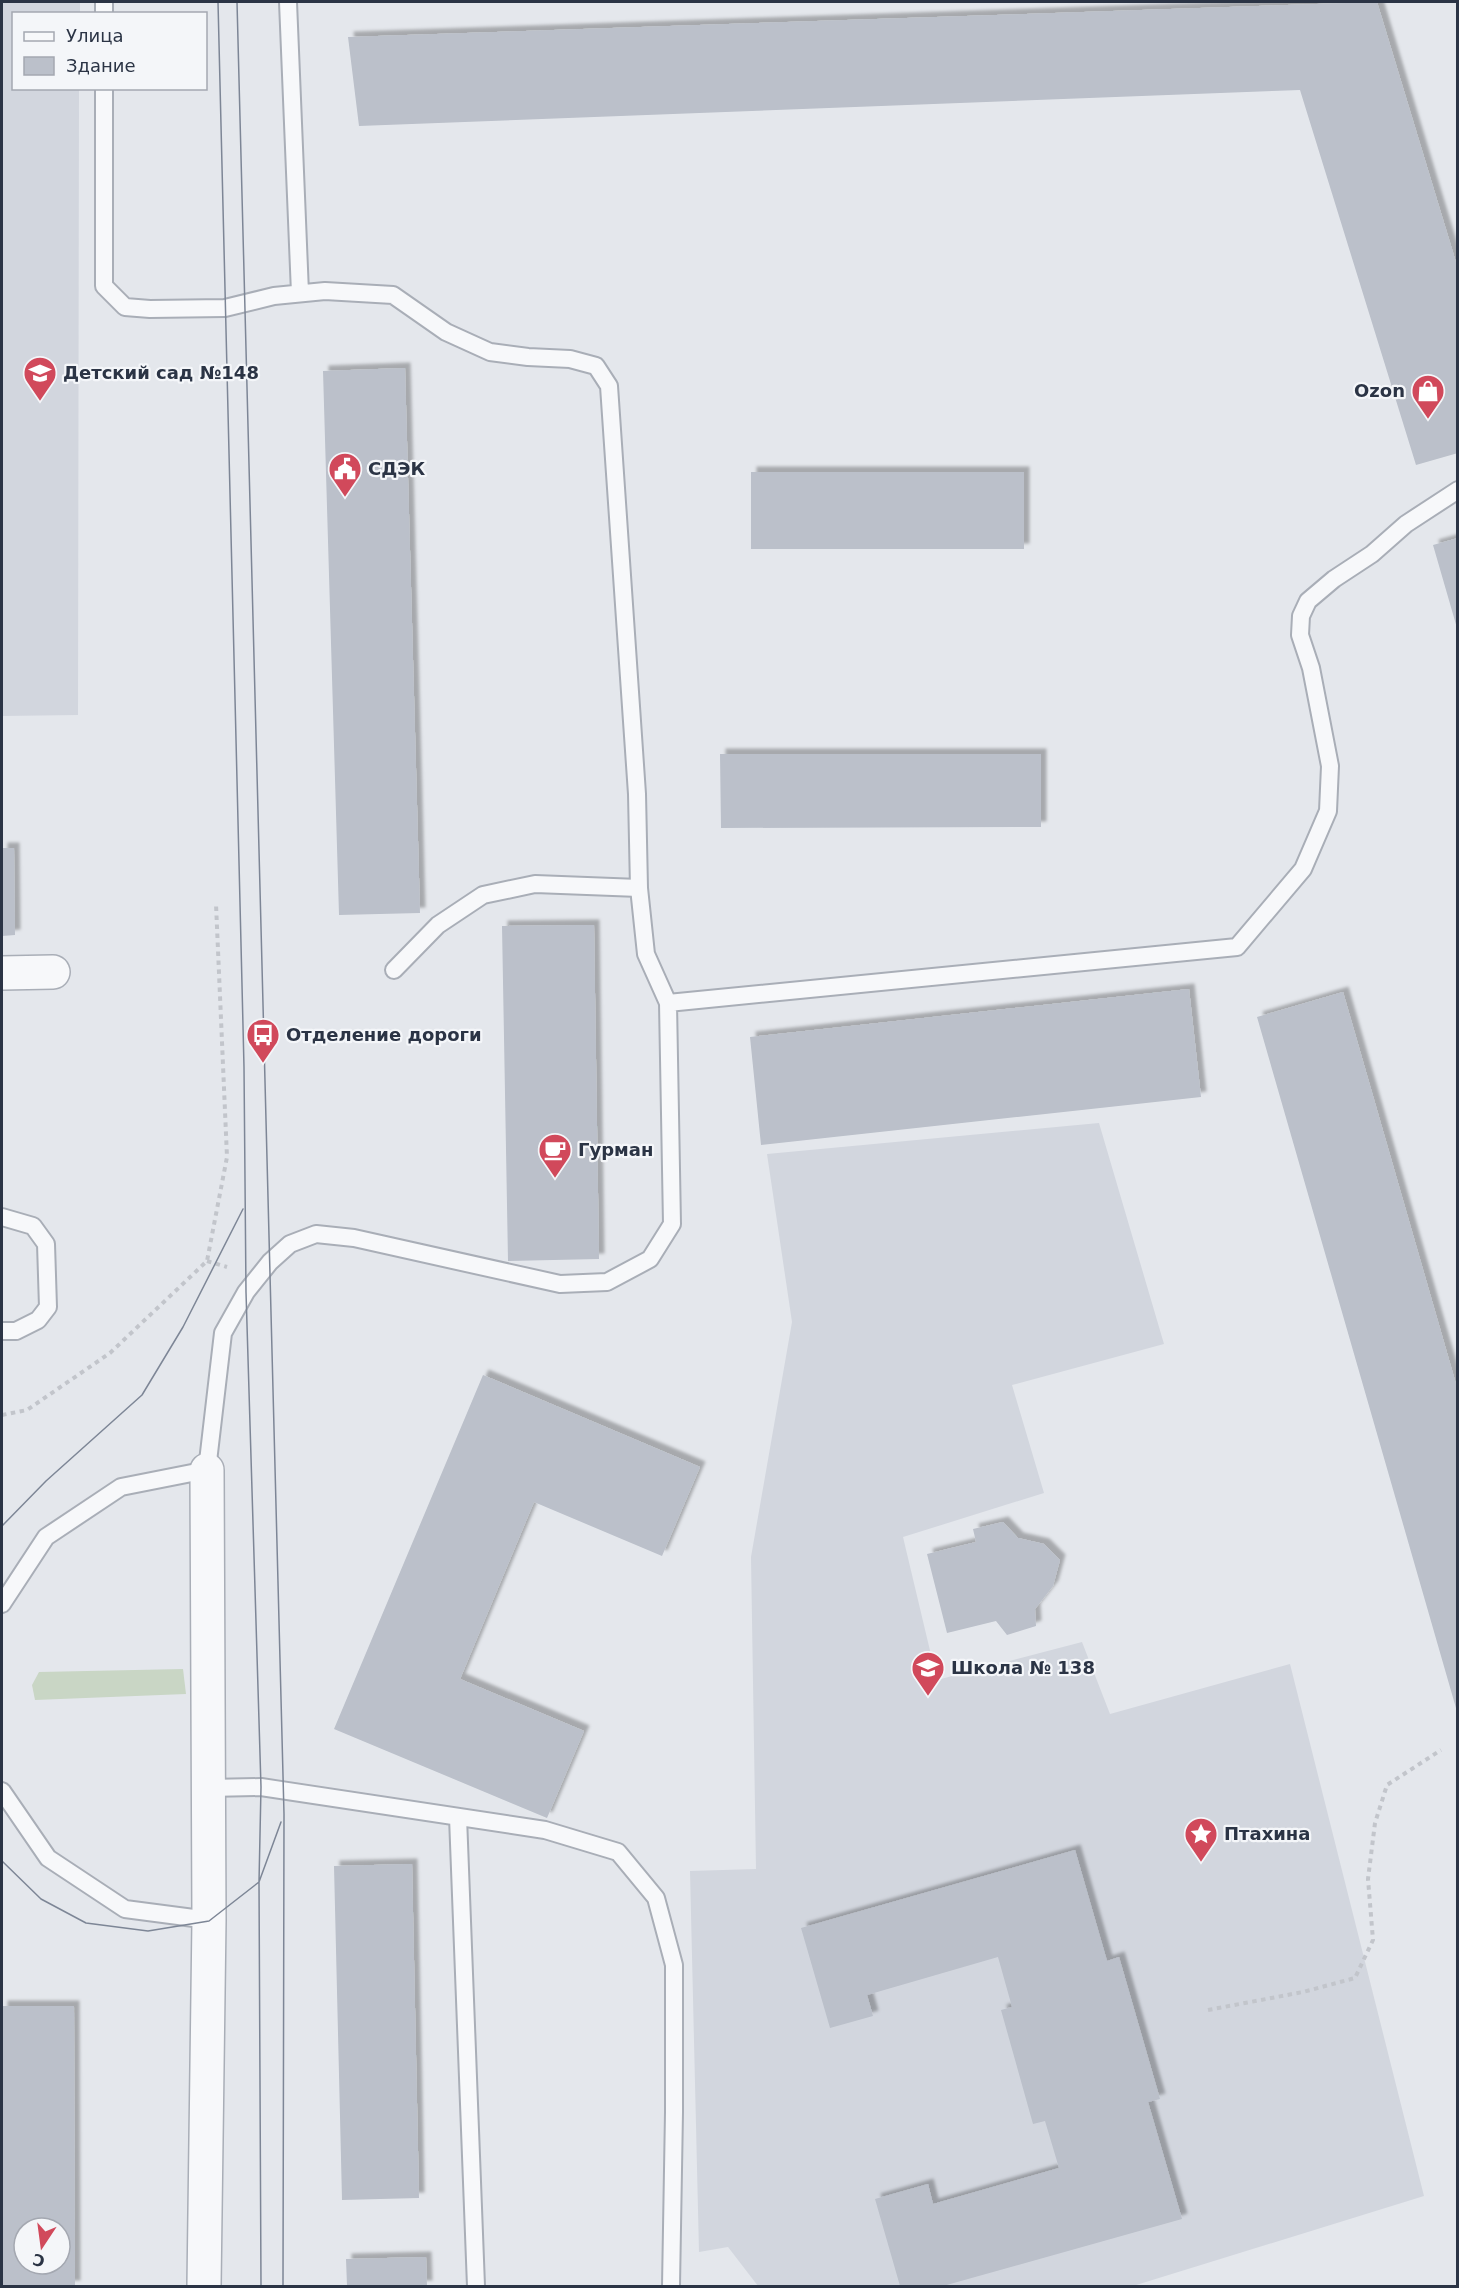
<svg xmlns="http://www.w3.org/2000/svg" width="1459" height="2288" viewBox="0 0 1459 2288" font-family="'DejaVu Sans',sans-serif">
	<defs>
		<filter id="shadow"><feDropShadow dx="5.5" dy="-5.5" stdDeviation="1.5" flood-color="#0004"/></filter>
	</defs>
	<rect width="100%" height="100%" fill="#e4e7ec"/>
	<!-- built -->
	<path fill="#d2d6de" d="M2,2H80V13L14,14V88L79,89L78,715L2,716Z
		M1099,1123L1164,1344L1012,1385L1044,1493L903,1537L937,1680L1082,1642L1110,1714L1290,1664L1424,2196L1133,2286H758L728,2247L699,2252L690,1871L756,1869L751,1557L792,1322L767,1154Z"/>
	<!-- green -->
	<path fill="#c9d6c5" d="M183,1669L186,1694L35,1700L32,1685L39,1672Z"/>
	<!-- building -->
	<path fill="#bbc0ca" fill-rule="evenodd" filter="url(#shadow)" d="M1377,2L1458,269V453L1416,465L1300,90L359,126L348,37Z
		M405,368L420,913L339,915L323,371Z
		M751,472H1024V549H751Z
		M1458,538V627L1457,628L1433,545Z
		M720,754H1041V827L721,828Z
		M2,848H14L15,935L2,936Z
		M594,925L599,1259L508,1261L502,926Z
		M1189,989L1201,1097L761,1145L750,1037Z
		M1343,992L1458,1391V1715L1257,1017Z
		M483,1375L700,1467L662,1556L534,1502L460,1679L584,1731L547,1818L334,1729Z
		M1003,1522L1018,1538L1044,1544L1060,1560L1053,1586L1035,1609L1036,1626L1007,1635L996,1621L947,1633L927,1554L976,1542L973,1529Z
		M1075,1850L1107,1961L1119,1957L1160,2099L1148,2102L1182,2219L943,2286H900L875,2199L928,2184L933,2204L1059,2168L1045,2121L1033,2124L1001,2010L1012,2007L998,1957L867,1995L873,2016L830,2028L801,1928Z
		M412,1864L419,2198L342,2200L334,1866Z
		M2,2006H74L75,2286H2ZM24,2228H60V2264H24Z
		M426,2257L427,2286H347L346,2259Z"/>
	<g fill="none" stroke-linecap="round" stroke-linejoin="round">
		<!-- service casing -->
		<g stroke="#a9aeb7" stroke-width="20">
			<path id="service" d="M104,2V14
				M288,2L300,293
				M104,88V286L125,307L150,309L225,308L274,296L325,291L393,295L446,332L490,352L528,357L570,359L596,366L609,386L637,794L639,888L646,954L668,1003
				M394,970L438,925L483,895L535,884L639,888
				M2,1217L33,1226L46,1244L48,1307L38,1320L16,1331H2
				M2,1604L46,1537L121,1487L207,1470L223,1333L246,1292L270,1262L290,1244L316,1234L354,1238L560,1284L607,1282L650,1259L672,1224L668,1003L1237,947L1303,869L1328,811L1330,766L1311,668L1300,635L1301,616L1308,601L1334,579L1372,554L1406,524L1458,490
				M208,1788L261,1787L545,1830L618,1852L656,1898L674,1965V2112L671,2286
				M2,1791L48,1858L125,1909L209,1920
				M458,1817L476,2286"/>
		</g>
		<!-- minor casing -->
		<g stroke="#a9aeb7" stroke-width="36">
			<path id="minor" d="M2,973L53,972
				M204,2286L209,1920L207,1470"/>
		</g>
		<!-- path -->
		<path stroke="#c2c5cb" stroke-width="4" stroke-dasharray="4.5 4.5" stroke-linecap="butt" d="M207,1261L227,1267
			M2,1415L27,1410L110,1353L207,1261L227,1157L216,904
			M1208,2010L1303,1992L1355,1978L1373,1940L1368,1879L1375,1823L1387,1785L1441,1750"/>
		<!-- service -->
		<use href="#service" stroke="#f7f8fa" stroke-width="16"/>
		<!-- minor -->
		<use href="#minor" stroke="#f7f8fa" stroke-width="33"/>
		<!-- tram -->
		<path stroke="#7d8696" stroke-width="1.5" d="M218,2L244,1067L246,1292L261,1787L259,1882L261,2286
			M237,2L284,1814L283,2286
			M2,1526L46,1481L142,1395L183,1327L243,1209
			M2,1861L41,1899L86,1923L148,1931L209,1921L259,1882L281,1822"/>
	</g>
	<!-- icons -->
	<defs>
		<g id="school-pin" transform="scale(1.725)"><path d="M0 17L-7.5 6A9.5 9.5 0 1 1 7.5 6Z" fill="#d1495b" stroke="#f4f6f9"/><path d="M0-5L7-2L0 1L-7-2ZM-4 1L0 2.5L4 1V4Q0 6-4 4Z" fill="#fff"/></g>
		<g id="shop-pin" transform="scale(1.725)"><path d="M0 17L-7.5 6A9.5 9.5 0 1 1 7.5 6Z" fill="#d1495b" stroke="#f4f6f9"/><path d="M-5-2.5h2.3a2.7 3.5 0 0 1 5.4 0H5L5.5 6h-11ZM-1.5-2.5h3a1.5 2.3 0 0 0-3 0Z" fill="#fff"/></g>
		<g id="civic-pin" transform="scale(1.725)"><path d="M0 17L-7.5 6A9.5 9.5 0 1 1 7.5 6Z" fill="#d1495b" stroke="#f4f6f9"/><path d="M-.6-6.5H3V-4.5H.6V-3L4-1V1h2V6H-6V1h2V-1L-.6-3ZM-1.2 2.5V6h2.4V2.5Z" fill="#fff"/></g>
		<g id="bus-pin" transform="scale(1.725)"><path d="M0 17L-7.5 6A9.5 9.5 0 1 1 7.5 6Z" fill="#d1495b" stroke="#f4f6f9"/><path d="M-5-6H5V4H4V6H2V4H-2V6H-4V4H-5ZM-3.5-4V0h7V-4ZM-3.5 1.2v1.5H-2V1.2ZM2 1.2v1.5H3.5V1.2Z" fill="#fff"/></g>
		<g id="cafe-pin" transform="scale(1.725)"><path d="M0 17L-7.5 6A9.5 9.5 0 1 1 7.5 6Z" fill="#d1495b" stroke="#f4f6f9"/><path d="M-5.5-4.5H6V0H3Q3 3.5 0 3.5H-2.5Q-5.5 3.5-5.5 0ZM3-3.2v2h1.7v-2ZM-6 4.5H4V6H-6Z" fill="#fff"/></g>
		<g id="sight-pin" transform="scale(1.725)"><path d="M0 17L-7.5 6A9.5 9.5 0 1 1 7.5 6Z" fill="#d1495b" stroke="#f4f6f9"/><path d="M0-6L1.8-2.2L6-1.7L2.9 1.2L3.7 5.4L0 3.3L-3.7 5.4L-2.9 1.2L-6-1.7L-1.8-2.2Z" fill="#fff"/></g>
	</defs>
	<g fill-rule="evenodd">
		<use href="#school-pin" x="40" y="373"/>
		<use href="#shop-pin" x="1428" y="391"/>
		<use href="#civic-pin" x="345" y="469"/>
		<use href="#bus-pin" x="263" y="1035"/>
		<use href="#cafe-pin" x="555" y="1150"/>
		<use href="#school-pin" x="928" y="1668"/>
		<use href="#sight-pin" x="1201" y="1834"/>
	</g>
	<g text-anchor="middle" stroke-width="4.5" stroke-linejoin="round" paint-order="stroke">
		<!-- poi labels -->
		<g font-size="18" font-weight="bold" fill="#2b3445" stroke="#f4f6f9" text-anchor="start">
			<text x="63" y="379">Детский сад №148</text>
			<text x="1405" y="397" text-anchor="end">Ozon</text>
			<text x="368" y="475">СДЭК</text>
			<text x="286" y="1041">Отделение дороги</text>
			<text x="578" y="1156">Гурман</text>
			<text x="951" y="1674">Школа № 138</text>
			<text x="1224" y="1840">Птахина</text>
		</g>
	</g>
	<!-- border -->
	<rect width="1459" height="2288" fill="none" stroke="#2b3445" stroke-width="6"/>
	<!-- legend -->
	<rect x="12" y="12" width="195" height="78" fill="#f4f6f9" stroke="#a4a8b1" stroke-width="1.5"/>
	<rect x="24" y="32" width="30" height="9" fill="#f7f8fa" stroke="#a4a8b1" stroke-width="1.5"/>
	<text x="66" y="42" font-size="18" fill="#2b3445">Улица</text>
	<rect x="24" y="57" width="30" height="18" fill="#bbc0ca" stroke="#a4a8b1" stroke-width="1.5"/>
	<text x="66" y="72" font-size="18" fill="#2b3445">Здание</text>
	<!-- north arrow -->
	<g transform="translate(42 2246) rotate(193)"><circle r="28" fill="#f4f6f9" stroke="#a4a8b1" stroke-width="1.5"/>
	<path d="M0-4.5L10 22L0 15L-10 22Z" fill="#d1495b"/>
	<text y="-9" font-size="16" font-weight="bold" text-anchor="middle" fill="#2b3445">С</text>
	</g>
</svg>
